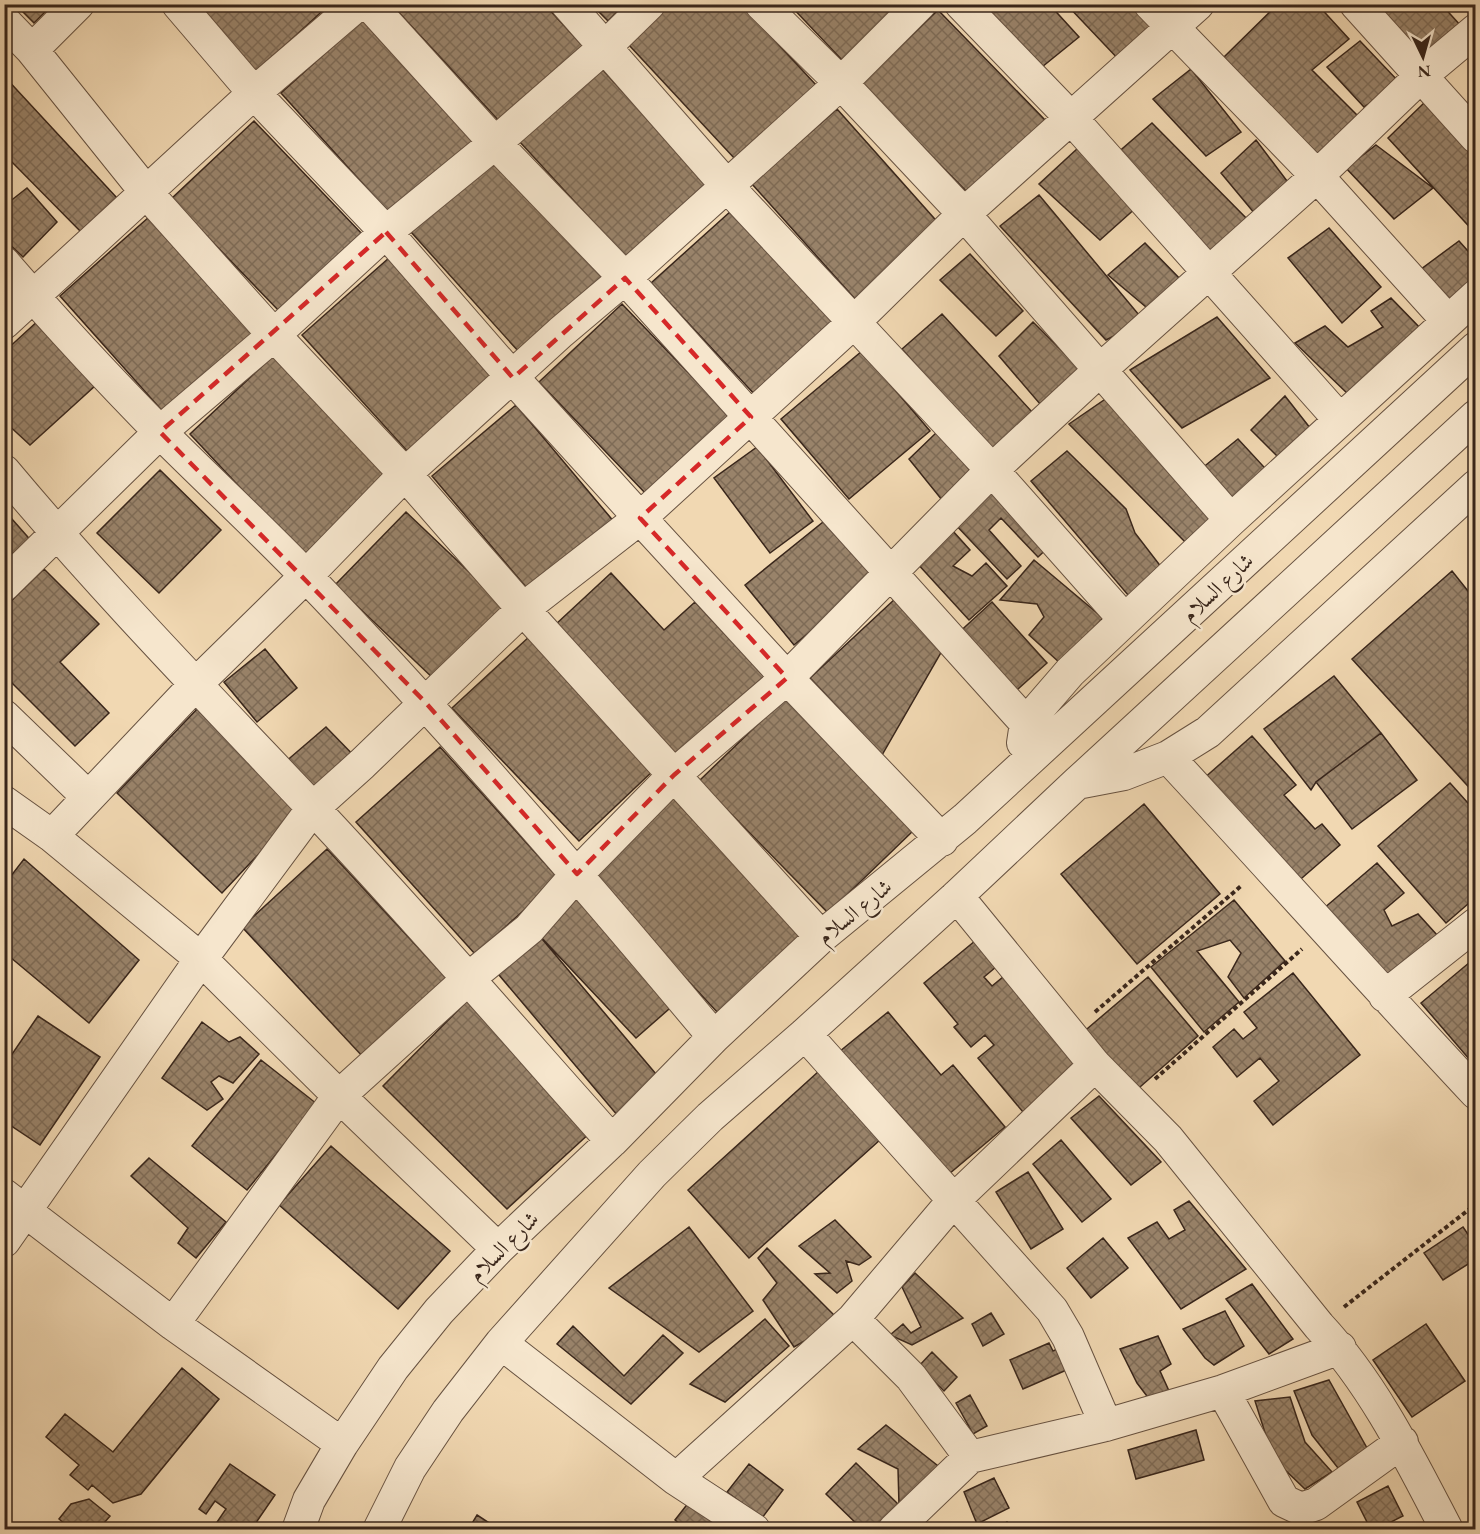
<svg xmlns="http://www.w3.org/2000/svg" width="1480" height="1534" viewBox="0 0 1480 1534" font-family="'EB Garamond',Amiri,serif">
	<defs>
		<pattern id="building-cross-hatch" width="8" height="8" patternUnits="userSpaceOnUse" patternTransform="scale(1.5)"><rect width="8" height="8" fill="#99836a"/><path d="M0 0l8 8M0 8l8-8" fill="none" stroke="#7e6b56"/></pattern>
	</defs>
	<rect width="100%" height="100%" fill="#f1d8b2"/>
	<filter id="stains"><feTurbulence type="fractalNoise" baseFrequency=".00333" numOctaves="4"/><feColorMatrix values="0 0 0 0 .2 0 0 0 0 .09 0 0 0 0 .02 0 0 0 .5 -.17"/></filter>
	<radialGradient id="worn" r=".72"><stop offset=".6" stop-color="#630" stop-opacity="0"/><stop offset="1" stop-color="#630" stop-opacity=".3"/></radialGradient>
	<!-- building -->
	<path fill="url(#building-cross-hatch)" stroke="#39261b" stroke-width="1.5" d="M15,4H53L34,23Z
		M194,4H330L256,72Z
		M391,4H544L583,46L500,122Z
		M591,4H625L608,21Z
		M670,4H741L816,85L735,159L628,44Z
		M789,4H900L842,60Z
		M999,4H1049L1079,37L1037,71L983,15Z
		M1066,4H1137L1160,28L1122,63Z
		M1278,4H1317L1349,39L1312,70L1361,119L1323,162L1223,58Z
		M1377,4H1441L1461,26L1425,58Z
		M1465,4H1476V15H1475Z
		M938,10L1045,120L969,194L861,84Z
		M363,19L473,141L390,214L281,93Z
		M1360,41L1401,84L1364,107L1327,67Z
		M601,68L709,186L627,259L520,142Z
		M1191,69L1241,132L1206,156L1153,99Z
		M4,76L117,198L83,234L4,154Z
		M1426,101L1476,159V234L1388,138Z
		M837,109L941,226L856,300L752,184Z
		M254,121L363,235L280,312L171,199Z
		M1152,123L1252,224L1212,257L1116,154Z
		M1256,140L1293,189L1260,220L1221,173Z
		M1376,145L1433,188L1394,219L1346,168Z
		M1078,148L1138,206L1100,240L1039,184Z
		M493,157L603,278L519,352L411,232Z
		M27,188L57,222L23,257L4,239V206Z
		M1039,195L1144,321L1106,340L1000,226Z
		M731,211L836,324L757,397L651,283Z
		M149,217L254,335L165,414L60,296Z
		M1329,228L1381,287L1342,323L1288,258Z
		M1459,241L1476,260V278L1450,309L1417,272Z
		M1145,243L1185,284L1152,312L1108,275Z
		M970,254L1023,311L996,336L940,280Z
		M390,257L497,375L409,453L302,335Z
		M4,285L13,293L4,301Z
		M1391,298L1423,331L1349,395L1295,343L1325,326L1348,347L1383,327L1371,311Z
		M622,304L730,416L647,495L539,382Z
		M942,314L1033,413L1000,463L902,349Z
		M1217,317L1270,378L1182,428L1130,370Z
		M41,318L95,386L30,445L4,421V352Z
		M1033,322L1084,373L1046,411L999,356Z
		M862,351L930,431L849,499L781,419Z
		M275,354L391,478L305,557L190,434Z
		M1285,396L1314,433L1283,462L1251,430Z
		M1107,398L1217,521L1190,547L1069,424Z
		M516,405L615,523L531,593L432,476Z
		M937,432L975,476L946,505L909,459Z
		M1238,439L1275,479L1235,508L1201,469Z
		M757,447L813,521L770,553L714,478Z
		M1067,451L1126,509L1135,533L1165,572L1134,602L1031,481Z
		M160,470L221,530L159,593L97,533Z
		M996,483L1053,543L1038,557L1001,518L989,530L1021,566L1007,579L953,522Z
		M4,510L34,544L4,570Z
		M406,512L507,608L436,681L335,585Z
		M828,518L876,578L794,645L745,585Z
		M952,530L970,550L953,566L972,576L986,563L1007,586L969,620L916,562Z
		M1034,560L1103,618L1060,663L1029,635L1044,617L1037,604L1000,600Z
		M44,569L99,624L60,662L109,713L75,746L4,675V608Z
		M1452,571L1476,601V795L1352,659Z
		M611,573L664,630L695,602L767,679L680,760L555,625Z
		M896,598L943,649L882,755L810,678Z
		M992,602L1047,663L1010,696L954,637Z
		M530,636L656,768L579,841L452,708Z
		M265,649L297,688L257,722L224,682Z
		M1334,676L1381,733L1316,782L1311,790L1264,729Z
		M786,697L915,829L828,913L699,781Z
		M199,707L304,806L222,893L117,793Z
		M326,727L362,764L313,797L284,763Z
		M1381,733L1417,780L1352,829L1316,782Z
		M1252,736L1296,785L1284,795L1315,829L1322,824L1340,845L1295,884L1202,780Z
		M440,747L559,879L475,954L356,822Z
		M1450,783L1476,812V897L1446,923L1378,846Z
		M672,797L801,935L718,1013L588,873Z
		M1144,804L1220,894L1137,964L1061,874Z
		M327,849L448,980L364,1058L242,927Z
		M24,859L139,960L89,1023L4,952V885Z
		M1377,863L1404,893L1384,910L1392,926L1418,914L1437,935L1382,983L1323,909Z
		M578,892L677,1002L636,1038L537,933Z
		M1234,900L1285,961L1244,998L1228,977L1241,953L1230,940L1197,951L1239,1002L1204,1032L1151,967Z
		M537,933L661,1080L618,1116L494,969Z
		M981,936L1002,962L984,977L992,986L1009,972L1084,1062L1023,1112L978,1058L994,1045L985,1035L971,1047L954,1027L958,1024L924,983Z
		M1476,957V1067L1421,1003Z
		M1293,973L1360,1055L1273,1125L1254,1101L1279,1081L1260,1058L1237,1077L1213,1047L1234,1029L1243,1039L1257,1028L1244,1012Z
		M1148,977L1198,1036L1132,1094L1081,1034Z
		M469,999L592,1131L507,1209L383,1086Z
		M888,1012L941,1075L953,1065L1005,1127L949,1174L896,1111L886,1118L834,1056Z
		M38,1016L100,1057L40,1145L4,1121V1066Z
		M202,1022L229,1042L240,1037L259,1054L233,1083L219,1076L211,1082L223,1099L207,1110L162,1078Z
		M261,1060L317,1104L247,1190L192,1146Z
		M819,1071L881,1139L749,1258L688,1190Z
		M1099,1096L1161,1162L1131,1185L1071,1118Z
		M1061,1140L1111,1199L1082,1222L1033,1164Z
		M331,1146L450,1251L398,1309L279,1205Z
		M149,1158L226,1222L196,1258L178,1243L188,1228L131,1176Z
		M1028,1172L1063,1229L1031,1249L996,1192Z
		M1189,1201L1246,1269L1181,1309L1128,1238L1157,1222L1169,1239L1185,1230L1174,1210Z
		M835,1220L871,1257L859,1265L846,1261L852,1281L837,1293L815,1274L830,1273L799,1246Z
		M689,1227L753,1311L699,1352L609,1288Z
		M1463,1227L1476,1246V1259L1443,1280L1424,1253Z
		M1103,1238L1128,1268L1091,1298L1067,1268Z
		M767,1248L840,1321L794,1347L763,1300L777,1283L758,1258Z
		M915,1273L963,1318L912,1345L890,1335L903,1324L911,1333L921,1327L902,1287Z
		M1252,1284L1293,1339L1269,1354L1226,1299Z
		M1225,1311L1244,1346L1214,1365L1205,1358L1183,1329Z
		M991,1313L1004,1334L983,1346L972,1324Z
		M765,1319L789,1346L725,1402L690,1384Z
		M1426,1324L1465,1381L1412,1417L1373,1360Z
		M573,1326L624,1376L663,1335L683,1353L631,1404L557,1344Z
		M1158,1336L1171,1364L1160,1371L1169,1391L1150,1400L1137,1383L1120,1349Z
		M1049,1343L1053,1351L1062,1347L1071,1368L1023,1389L1010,1360Z
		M932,1352L957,1377L944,1391L919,1366Z
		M182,1368L219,1399L141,1494L113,1503L92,1485L88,1490L70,1475L79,1465L46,1437L65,1414L113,1452Z
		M1329,1380L1367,1448L1338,1468L1312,1435L1294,1391Z
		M970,1395L987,1426L973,1434L956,1403Z
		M1290,1397L1305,1442L1332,1472L1305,1489L1283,1468L1266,1436L1255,1401Z
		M886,1425L942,1469L899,1505L898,1469L858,1449Z
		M1196,1430L1204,1460L1136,1479L1128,1450Z
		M856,1463L899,1505L876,1530H863L826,1494Z
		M230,1464L275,1495L251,1530H222L215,1525L226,1509L215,1501L206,1514L199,1509Z
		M749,1464L783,1490L762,1518L727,1492Z
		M994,1478L1009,1508L977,1524L964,1492Z
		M1388,1486L1403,1516L1375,1530H1371L1357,1502Z
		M89,1499L110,1516L104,1523L112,1530H72L59,1519L71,1504Z
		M689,1502L722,1530H687L675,1520Z
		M477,1515L500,1530H468Z
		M1007,1522L1011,1530H993Z"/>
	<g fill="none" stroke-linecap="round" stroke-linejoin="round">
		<!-- minor casing -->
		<g stroke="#675241" stroke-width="34">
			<path id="minor" d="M178,4L254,93L386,232L513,378L640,518L787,678L942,840
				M369,4L495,143L625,278L1026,723
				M567,4L727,186L992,470L1125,620
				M761,4L841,83L964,214L1231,520
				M961,4L1072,119L1340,420
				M1150,4L1317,176L1448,321
				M1356,4L1476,137
				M4,21L32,50L146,192L274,335L405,474L523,609L821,937
				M32,50L78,4
				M4,263C54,321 108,379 162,434C210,482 261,529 308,578C450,726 583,880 714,1037
				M4,323L254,93L358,4
				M4,471C102,588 207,696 311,806C414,915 512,1029 612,1141
				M4,585L160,432L274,335L386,232L495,143L605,47L649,4
				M4,716L88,797
				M1023,743L1026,723L1070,672L1231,520L1476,296
				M1168,757C1271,868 1372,982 1476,1093
				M1077,783L1124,774L1168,757L1208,732L1476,486
				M4,802L52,836L201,959L339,1096L498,1249
				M52,836L195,685L306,576L405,474L561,332L625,278L841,83L920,4
				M957,896L1095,1065L1168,1139L1319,1326C1374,1385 1410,1459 1447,1530
				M1385,996L1476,924
				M805,1034L1052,1310L1068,1337L1106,1425
				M4,1195L173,1324L342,1444
				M4,1241L201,959L313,808L362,764L523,609L640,518L853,323L964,214L1198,4
				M853,1319L911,1377L970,1457
				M173,1324L339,1096L468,979L529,929L577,874L674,775L787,678L992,470L1100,370L1317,176L1421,76L1476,30
				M501,1343L676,1479L754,1530
				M1223,1391L1284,1501L1301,1509L1316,1504L1402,1442
				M676,1479L853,1319L953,1201L1095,1065
				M298,1530L309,1500L342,1444L393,1368L439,1311L498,1249L612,1141L714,1037L821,937L965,819L1476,348
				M379,1530L410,1468L448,1411L501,1343L652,1174L710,1117L805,1034L957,896L1077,783L1476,416
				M894,1530L970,1457L1106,1425L1223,1391L1340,1348"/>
		</g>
		<!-- path -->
		<path stroke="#39261b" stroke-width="4" stroke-dasharray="4.5 3" stroke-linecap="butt" d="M1095,1012L1241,886
			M1155,1079L1302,949
			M1344,1307L1476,1204"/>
		<!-- minor -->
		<use href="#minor" stroke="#f6e6cd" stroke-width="32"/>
	</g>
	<!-- marked area -->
	<path fill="none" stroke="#d62828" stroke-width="4.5" stroke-dasharray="12 8" stroke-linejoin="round" d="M386,232L513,378L625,278L751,417L640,518L787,678L674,775L577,874L426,703L160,432Z"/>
	<g text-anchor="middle" stroke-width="5" stroke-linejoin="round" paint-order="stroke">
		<!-- street labels -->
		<g font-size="22" fill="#39261b" stroke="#f6e6cd">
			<text transform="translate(1217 587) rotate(-43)" y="8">شارع السلام</text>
			<text transform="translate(854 911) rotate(-39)" y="8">شارع السلام</text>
			<text transform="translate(503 1246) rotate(-45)" y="8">شارع السلام</text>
		</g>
	</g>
	<!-- margin -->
	<rect width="1480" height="1534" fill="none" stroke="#f1d8b2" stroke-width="24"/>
	<rect x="6" y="6" width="1468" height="1522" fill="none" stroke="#39261b" stroke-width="3"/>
	<rect x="12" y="12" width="1456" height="1510" fill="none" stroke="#39261b" stroke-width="1.5"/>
	<!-- north arrow -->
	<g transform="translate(1423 57) rotate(175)" stroke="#f6e6cd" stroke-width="4.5" paint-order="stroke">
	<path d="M0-4.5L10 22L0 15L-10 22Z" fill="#39261b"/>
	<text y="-9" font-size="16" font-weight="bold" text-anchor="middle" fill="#39261b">N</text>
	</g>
	<rect width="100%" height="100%" filter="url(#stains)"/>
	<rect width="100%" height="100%" fill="url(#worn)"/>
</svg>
